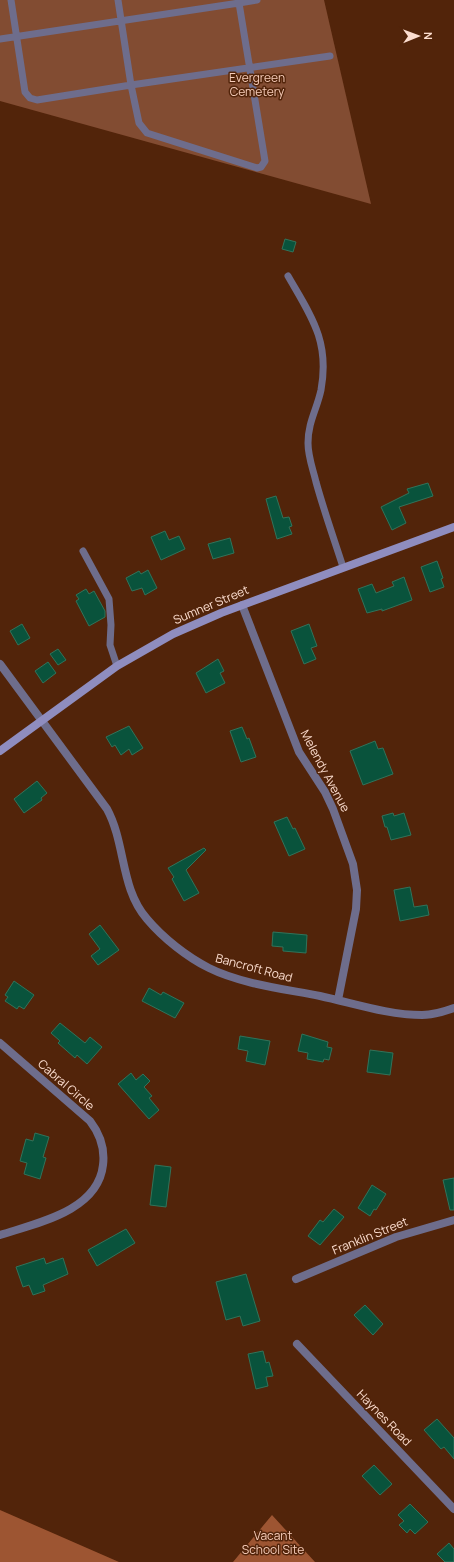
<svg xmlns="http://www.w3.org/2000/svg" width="454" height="1562" viewBox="0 0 454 1562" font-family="Manrope,sans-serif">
	<rect width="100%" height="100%" fill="#52240a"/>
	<!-- green -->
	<path fill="#824c32" d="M0,0H324L371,204L0,101Z"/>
	<!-- forest -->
	<path fill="#9d5532" d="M0,1510L119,1562H0Z
		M272,1515L315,1562H233Z"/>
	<!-- building -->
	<path fill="#09533c" stroke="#31735a" d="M285,239L296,242L293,252L282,249Z
		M428,483L433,496L399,507L406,523L392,530L381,507L409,493L407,489Z
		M276,496L283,518L289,517L292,526L289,527L292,534L277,539L266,499Z
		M165,531L169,540L179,536L185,549L161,560L151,537Z
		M230,538L234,553L213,559L208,544Z
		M437,561L443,578L441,579L444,587L430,592L421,567Z
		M148,570L157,588L145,595L142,588L132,591L126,578L139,571L141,574Z
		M404,577L412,600L382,611V609L367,613L358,589L372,584L376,593L394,586L392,582Z
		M86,589L89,594L94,591L105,611V617L89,626L76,601L79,599L76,595Z
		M22,624L30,638L18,645L10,631Z
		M309,624L317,646L311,648L316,659L304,664L291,631Z
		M58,649L66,660L58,665L50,654Z
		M218,659L224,671L220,673L225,683L206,693L196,673Z
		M48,662L56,673L43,683L35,671Z
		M129,726L143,748L132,755L129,749L121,755L115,745L112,747L106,737Z
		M242,727L247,739L249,738L256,757L241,762L230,731Z
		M375,741L378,749L383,748L393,774L363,785L350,751Z
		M37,781L47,793L41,798L42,800L24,813L14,799Z
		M393,813L394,816L404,813L411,835L391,840L387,827H385L382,816Z
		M287,817L293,829L295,828L305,849L289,856L274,822Z
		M204,848L206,850L186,870L199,893L184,901L172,879L174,877L168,868Z
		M410,887L414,907L427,905L429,915L400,921L394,890Z
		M100,925L119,950L98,965L91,956L100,949L89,934Z
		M273,932L307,935L306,953L283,951V947L272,946Z
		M14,981L34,995L24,1009L19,1006L17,1009L5,1001L8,997L5,995Z
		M149,988L161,995L163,992L184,1003L175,1018L142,1001Z
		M60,1023L85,1043L90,1037L102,1047L87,1064L77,1055L75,1058L58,1043L60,1041L51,1033Z
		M302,1034L328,1042L327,1047L332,1048L329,1060L324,1059L323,1062L307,1059L308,1053L298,1051Z
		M240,1036L270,1041L265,1065L246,1061L248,1051L238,1049Z
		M370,1050L393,1053L390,1075L367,1072Z
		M131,1073L136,1080L143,1074L150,1081L144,1087L152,1096L149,1098L159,1110L149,1119L118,1084Z
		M35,1133L49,1137L43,1157L46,1158L40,1179L24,1174L27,1163L20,1161L26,1139L33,1141Z
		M155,1165L171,1167L166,1207L150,1205Z
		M454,1178V1210H450L443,1180Z
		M372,1185L386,1194L376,1210L374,1209L370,1216L358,1208Z
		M334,1209L344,1217L320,1245L308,1236L320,1220L323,1222Z
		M126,1229L135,1243L97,1266L88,1250Z
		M44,1258L46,1264L63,1258L68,1274L43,1285L45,1291L33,1295L29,1285L23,1287L16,1267Z
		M246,1274L260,1321L243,1326L240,1316L226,1320L216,1282Z
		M365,1305L383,1324L373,1335L354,1315Z
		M263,1351L266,1363L269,1362L273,1376L266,1377L268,1386L256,1389L248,1354Z
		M437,1419L454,1438V1459L444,1447L441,1449L424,1430Z
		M374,1465L392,1484L380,1495L362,1476Z
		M410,1504L428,1522L415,1534L410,1529L407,1533L399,1525L404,1521L398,1515Z
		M449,1543L454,1549V1562H445L437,1554Z"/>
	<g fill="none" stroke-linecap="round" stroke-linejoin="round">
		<!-- service -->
		<path stroke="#6e6d8c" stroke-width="7" d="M11,0L25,92L30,98L37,100L131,85L118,0
			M238,0L239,3L257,0
			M0,39L239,3L265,161L261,167L257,168L147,133L139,123L131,85L330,56
			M288,276C311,316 330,341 321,390C317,409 308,422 308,443C308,457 313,469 316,482C324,511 334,539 343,567
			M83,551L109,599L111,625L110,645L117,666"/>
		<!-- minor -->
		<path stroke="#6e6d8c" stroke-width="8" d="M242,605L299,752L325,792L333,809L353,864L357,890L356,909L338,1000
			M0,664L107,809C126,844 120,888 147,919C163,938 187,957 209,968C241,984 285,989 320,996C353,1003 388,1015 422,1015C433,1015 443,1012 454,1008
			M0,1043L90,1121C100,1134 105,1149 103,1165C98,1211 37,1223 0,1235
			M296,1279L396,1237L454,1220
			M297,1344L454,1509"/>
		<!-- secondary -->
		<path stroke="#8f8dbf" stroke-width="8" d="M0,751L117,666L173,634L221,613L454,527"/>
	</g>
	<g text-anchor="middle" stroke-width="3" stroke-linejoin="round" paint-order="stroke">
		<!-- park labels -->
		<g font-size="12" fill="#f6ccb9" stroke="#52240a">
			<text x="257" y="82">Evergreen<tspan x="257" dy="14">Cemetery</tspan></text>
			<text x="273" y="1540">Vacant<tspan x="273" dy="14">School Site</tspan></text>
		</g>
		<!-- street labels -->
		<g font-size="12" fill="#fcddcf" stroke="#52240a">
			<text transform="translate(211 605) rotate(-23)" y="4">Sumner Street</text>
			<text transform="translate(325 771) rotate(62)" y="4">Melendy Avenue</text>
			<text transform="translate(254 968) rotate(15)" y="4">Bancroft Road</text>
			<text transform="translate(66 1085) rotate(41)" y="4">Cabral Circle</text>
			<text transform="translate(370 1236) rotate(-22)" y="4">Franklin Street</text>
			<text transform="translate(384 1418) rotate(46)" y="4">Haynes Road</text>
		</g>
	</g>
	<!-- north arrow -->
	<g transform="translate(418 36) rotate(89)" stroke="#52240a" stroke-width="3" paint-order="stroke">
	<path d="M0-3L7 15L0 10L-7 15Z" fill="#fcddcf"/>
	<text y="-6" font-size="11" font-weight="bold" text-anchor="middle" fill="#fcddcf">N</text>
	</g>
</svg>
